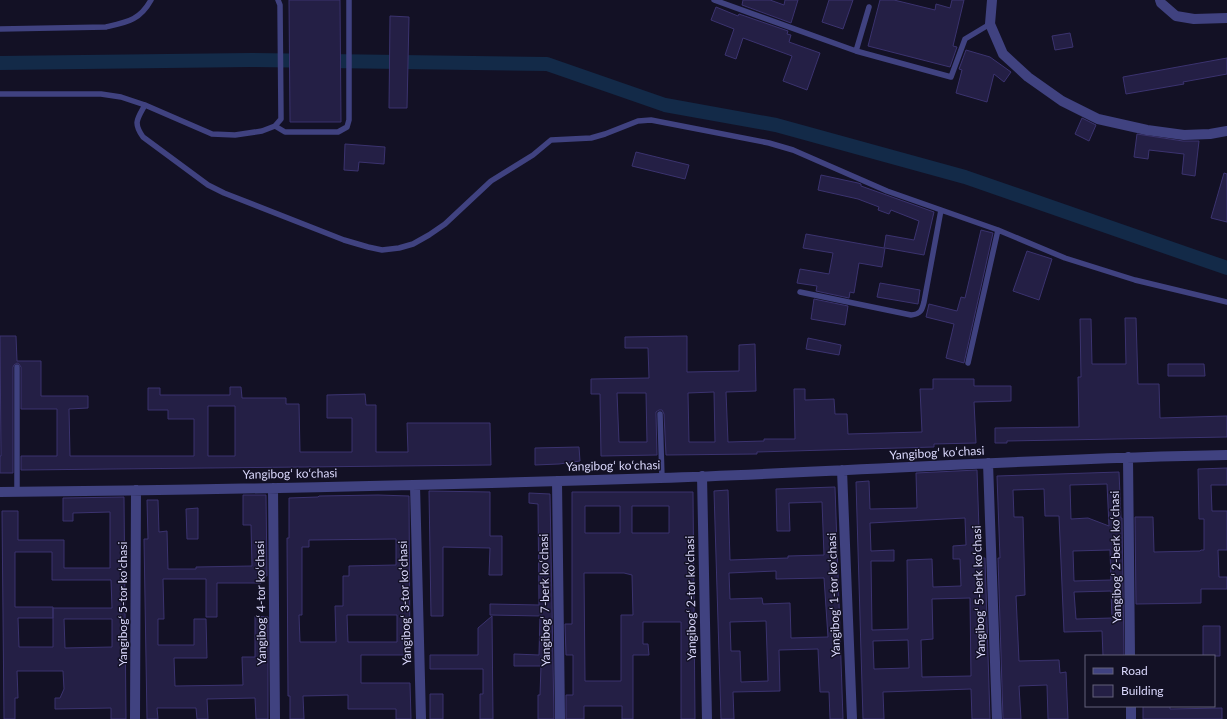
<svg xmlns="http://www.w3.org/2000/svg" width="1227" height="719" viewBox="0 0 1227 719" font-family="Lato,sans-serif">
	<rect width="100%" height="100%" fill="#131125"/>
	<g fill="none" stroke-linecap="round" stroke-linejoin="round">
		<!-- canal -->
		<path stroke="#132a48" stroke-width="14" d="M0,63L250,60L547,64L665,105L776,125L965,177L1227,268"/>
	</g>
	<!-- building -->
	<path fill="#241f45" stroke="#3b336f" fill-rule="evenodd" d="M289,0H340L341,122H290Z
		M743,0H770L784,5L785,0H798L791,23L742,5Z
		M829,0H853L843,29L822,22Z
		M880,0H894L935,10L936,4L950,8L952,0H964L953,46L957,47L950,67L868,46Z
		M716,7L738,16L739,14L788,31L787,34L791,35L789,42L820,53L807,90L783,81L792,56L743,38L736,59L725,55L734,29L711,20Z
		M390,16L409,17L407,108H389Z
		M1070,33L1073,47L1055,50L1052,36Z
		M966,50L990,57L1011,72L1004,82L994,74L987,102L956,93L962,70L959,69Z
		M1227,58V74L1183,82L1184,84L1126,94L1123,77Z
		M1082,118L1096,125L1089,141L1075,134Z
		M1137,134L1183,141H1199L1195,176L1182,174L1184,154L1149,150L1148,159L1134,157Z
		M345,144L385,147L384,164L359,162L358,171L344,170Z
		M636,152L689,165L685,179L632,166Z
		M1224,173L1227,174V222L1211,218Z
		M821,175L858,183L861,184V186L934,212L924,255L885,248L882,267L859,263L854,293L850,292L849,298L816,291L817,286L797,283L800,269L829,274L833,253L803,248L806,234L884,248L886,235L914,240L919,221L891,210L889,214L878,210L879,207L858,199L818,190Z
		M981,230L993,233L964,363L946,358L954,324L926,317L929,304L957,311L961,297L965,298Z
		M1027,251L1052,259L1039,300L1013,291Z
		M880,283L920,290L918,304L877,297Z
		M814,299L848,306L845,325L811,319Z
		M1125,318H1136L1138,384H1159L1160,418L1227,416V437L1007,441V443H995V428L1079,427L1078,377H1081L1080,319H1091L1092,364H1126Z
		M0,336H16L17,361H41V396H88V408L69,409L70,456H194V419H168V410H148V388H160V395H230V387H241L242,398H286V404H299L300,452H352V418H327V395L365,394L366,405H376V452H408L407,423H490L491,465L21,470V456H57V409H21V367L19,364L17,363L14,365L13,367V473H0V456H1ZM208,406H235V456H208Z
		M687,336V372L739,371V345L755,344L756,391L726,392L728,442L764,441V439H795L794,389H805V400L834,399L835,414H847L848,434L922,432L920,389H933V379H974V386H1011V401L974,402L976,443L934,444V447L757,452V454L666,455L664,414L662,410H659L656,412V414L657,455L601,456L600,394H591V379L649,378L648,348H625V337ZM714,392L715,442H689L688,393ZM617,393H646L647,442H619Z
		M808,338L841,345L839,355L806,349Z
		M1168,364H1204L1205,376H1168Z
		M579,447L580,461L559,464L535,465V448Z
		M1227,468V485H1211L1212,511H1227V550H1218L1219,577H1227V589H1201V603L1136,604L1135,517H1153L1154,552L1200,551L1201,550H1204V519H1199L1198,469Z
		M977,470L980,558H985L990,719H972L971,689L883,692L884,719H863L856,482L869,481L870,509L917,508L916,473ZM965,518L966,545L953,546V559H960L961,586L933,587L932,559L907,560L908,629L872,630L871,561H894V550L871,551L870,523ZM970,598L971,676L922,677L921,640L933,639L932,599ZM908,640L909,668L874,669L873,641Z
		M1119,472L1121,518H1122L1124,656H1103L1102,631L1064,632L1059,516H1045L1044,489L1013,490L1014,517H1023L1025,595L1016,596L1019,661L1059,660L1060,673L1066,672L1068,719H1048L1047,685L1019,686L1021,719H1003L998,558H1000L997,476ZM1107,484L1109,526L1088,518L1071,519L1070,485ZM1110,550L1111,580L1074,581L1073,551ZM1111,591L1112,618L1076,619L1074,592Z
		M835,487L843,719H830L829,692H820L818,649L779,650L780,691L733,692L734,719H721L714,491L728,490L730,560L788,558V556L824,555L822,502L789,503L790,531H777L776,489ZM776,571V579L824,578L828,637L791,638L790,603L763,604L762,598L730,599L729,573ZM766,621L768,681L741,682L740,651H731L730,622Z
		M429,491L490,492V536H502V575H489L490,548L443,547V616H431Z
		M572,492H693L695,719H681V622H643V644H648L649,655H633V719H622V706H584V719H566V695H573V655H566L565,624H572ZM585,506H620V533H585ZM632,506H669V533H632ZM584,573H624L632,575L633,615H621V681H585Z
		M529,493L550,494L554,719H538V695H540L541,666H514V654L539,655L540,616L490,615V604L539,605L538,504L529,503Z
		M243,495H266L267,576H261V583H217V617H206V579H163L164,619H158V645H194V619H206L207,658H174L175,686L243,685L242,657H255V616L268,617V719H256L255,698L207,699L208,719H197L196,708H157L158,719H147L144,539H148L147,500H158L159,532L167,531L168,569H196V567L252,566L251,525H243Z
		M378,495L409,496L410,655H361V683H410L411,719H396V709H348V695L303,696L304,719H290V696H288L287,538H289V498L318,497L319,496ZM396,539V565L349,566V576H343V606H335L336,642H300L299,615H302V547H309V540ZM347,615H397V642H348Z
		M124,497L126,719H111V708L55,709V698H60L64,689L63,671H17L18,698H15V719H4L2,511H18V540H64V568H110V512L73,513V521H63V498ZM15,552H52V580H111L112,608H53V618V607H15ZM18,618H53V647H19ZM64,619H112V647L65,648Z
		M198,508V539H187L186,509Z
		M492,616L493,719H480V694H483V669H430V655H478V628Z
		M1203,626H1220V656H1203Z
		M430,694H443V719H430Z
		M1143,706H1170V709L1222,708V719H1143Z"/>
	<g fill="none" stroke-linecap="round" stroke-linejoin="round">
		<!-- lane -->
		<path stroke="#404280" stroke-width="5.5" d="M714,0L856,51L951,77L965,39L990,24
			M0,29L106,27C128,22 140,20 151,0
			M856,51L869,7
			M0,94H101L121,97L145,105L212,134L235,135L262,131L275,126L281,119L280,5L278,0
			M145,105C137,119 133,123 143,137L208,185L224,193L344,240L368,247L382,250L399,248L413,244L429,235L445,224L491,181L533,155L551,140L591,138L605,134L638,121L651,120L769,143L793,150L887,191L998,230L1065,258L1135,280L1227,302
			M275,126L285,132H338L347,127L349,120V0
			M800,292L911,315C921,314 922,310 924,302L941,210
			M968,363L998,230
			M660,414L662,478
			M17,492V367"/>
		<!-- street -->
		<path stroke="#404280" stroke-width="10" d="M992,0L990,24L1003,54L1028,77L1062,101L1098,119L1147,130L1184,135L1210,134L1227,131
			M1160,0L1161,3L1176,16L1194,19L1227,18
			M1128,457L1130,656
			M988,463L997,719
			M842,470L852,719
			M702,476L707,719
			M557,481L560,719
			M415,485L421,719
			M273,488L275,719
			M0,492C220,490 440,485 660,478C849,472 1038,458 1227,455
			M1131,706V719
			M135,719L136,490"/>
	</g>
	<g text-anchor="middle" stroke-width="3" stroke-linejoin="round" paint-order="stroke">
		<!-- street labels -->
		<g font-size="12" fill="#dad8fc" stroke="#131125">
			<text transform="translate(937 453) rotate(-3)" y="4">Yangibogʻ koʻchasi</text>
			<text transform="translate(613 466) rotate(-1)" y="4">Yangibogʻ koʻchasi</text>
			<text transform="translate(290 474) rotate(-1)" y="4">Yangibogʻ koʻchasi</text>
			<text transform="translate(1116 557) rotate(-91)" y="4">Yangibogʻ 2-berk koʻchasi</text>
			<text transform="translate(979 592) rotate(-92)" y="4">Yangibogʻ 5-berk koʻchasi</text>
			<text transform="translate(834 595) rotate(-92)" y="4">Yangibogʻ 1-tor koʻchasi</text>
			<text transform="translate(691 598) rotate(-91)" y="4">Yangibogʻ 2-tor koʻchasi</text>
			<text transform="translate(545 600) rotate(-91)" y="4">Yangibogʻ 7-berk koʻchasi</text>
			<text transform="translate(261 603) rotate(-91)" y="4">Yangibogʻ 4-tor koʻchasi</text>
			<text transform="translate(405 603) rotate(-92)" y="4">Yangibogʻ 3-tor koʻchasi</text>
			<text transform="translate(123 604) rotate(-90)" y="4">Yangibogʻ 5-tor koʻchasi</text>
		</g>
	</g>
	<!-- legend -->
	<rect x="1085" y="655" width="130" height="52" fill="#131125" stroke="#63617b"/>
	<rect x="1093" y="668" width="20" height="6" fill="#404280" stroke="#63617b"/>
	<text x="1121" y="675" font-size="12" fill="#dad8fc">Road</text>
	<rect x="1093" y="685" width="20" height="12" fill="#241f45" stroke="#63617b"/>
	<text x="1121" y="695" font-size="12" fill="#dad8fc">Building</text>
</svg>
